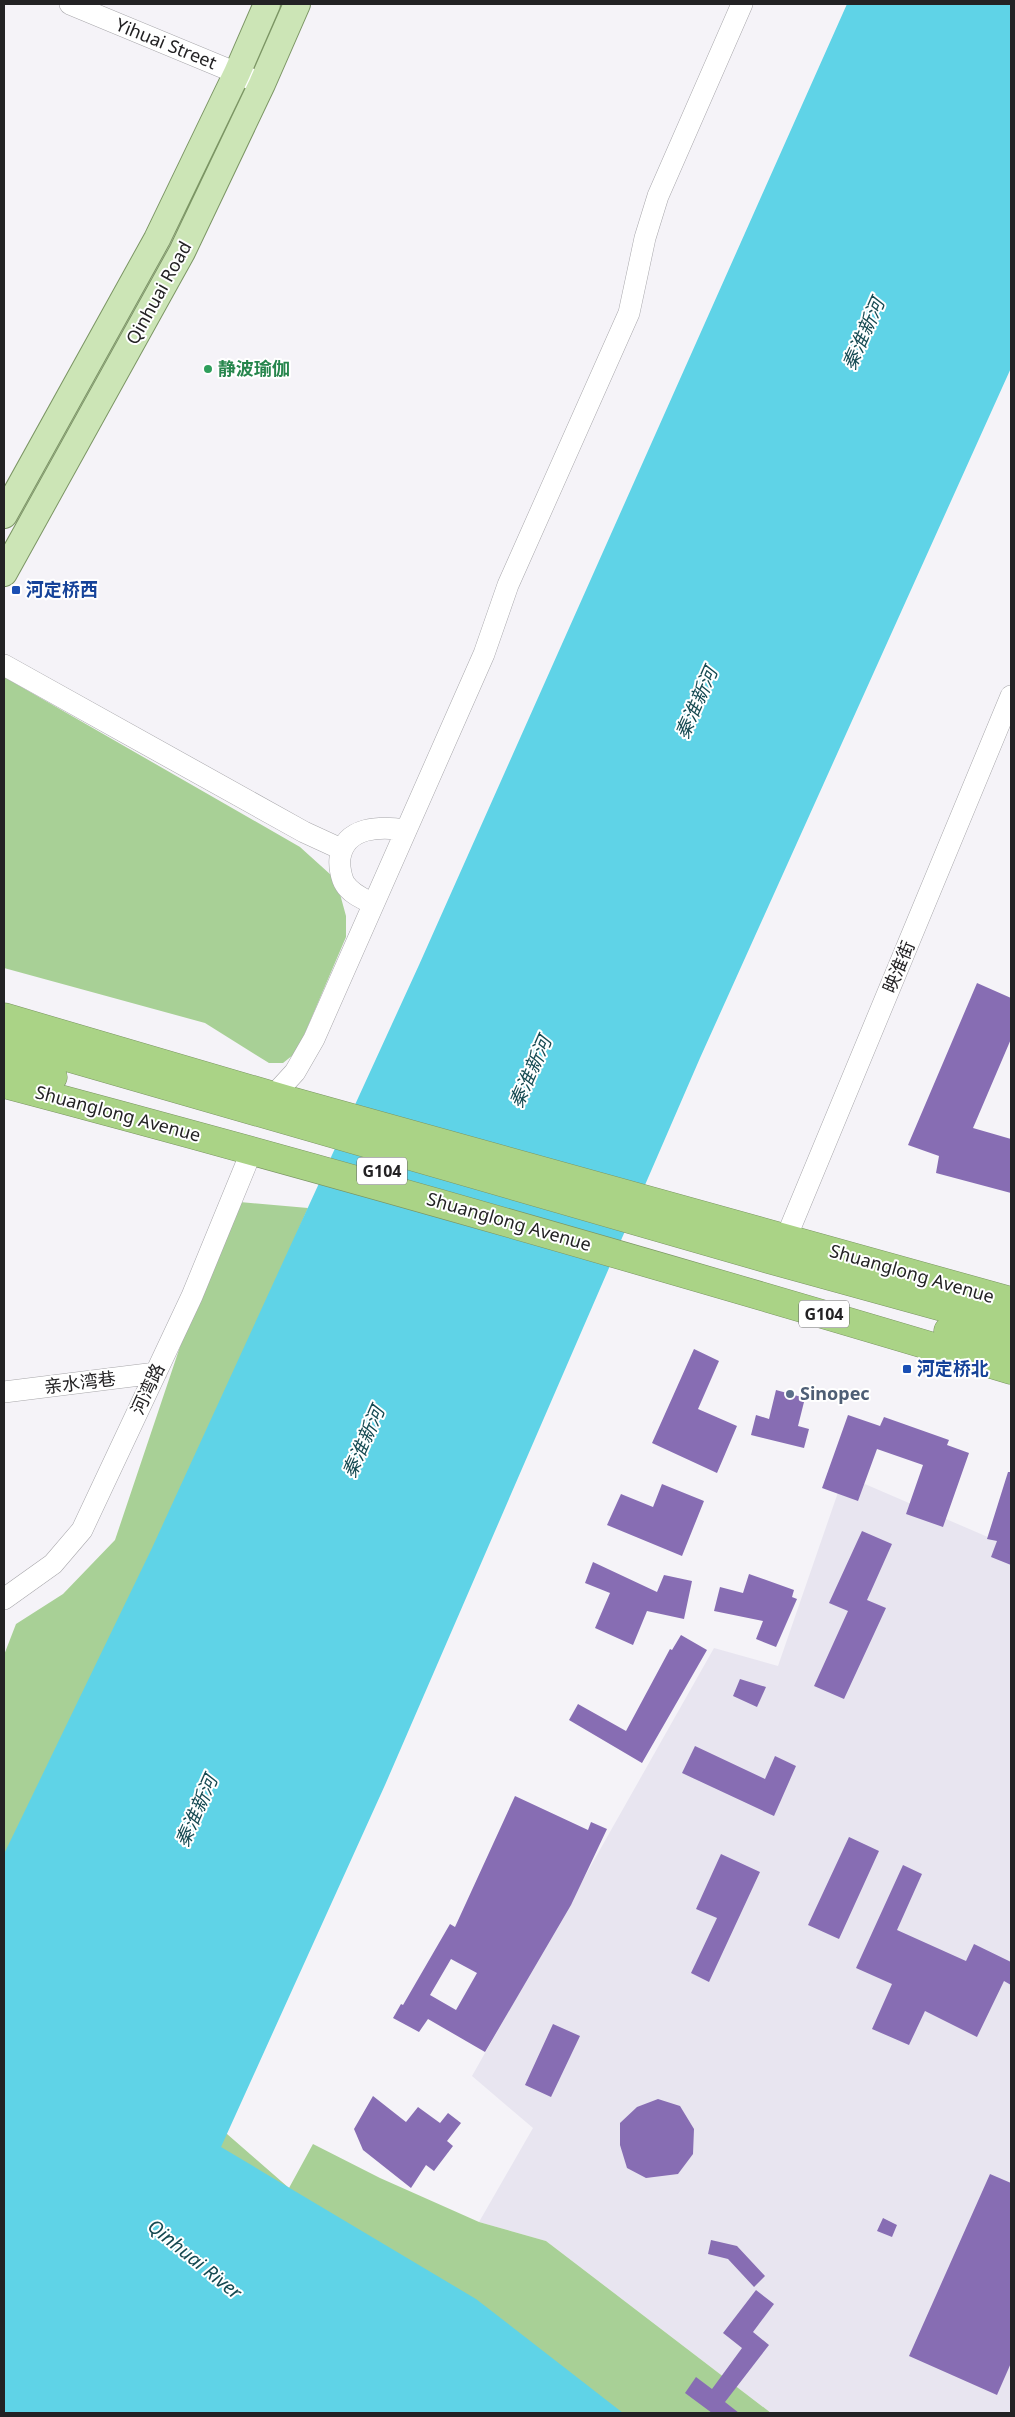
<svg xmlns="http://www.w3.org/2000/svg" width="1015" height="2417" viewBox="0 0 1015 2417" font-family="'Noto Sans','Noto Sans SC',sans-serif">
	<rect width="100%" height="100%" fill="#f5f3f8"/>
	<!-- built -->
	<path fill="#e8e5f0" d="M844,1475L1011,1547V2408L1009,2413H771L546,2241L479,2222L533,2128L472,2076L714,1648L778,1666Z"/>
	<!-- green -->
	<path fill="#a8d096" d="M4,677L300,847L331,875L340,894L346,916V937L302,1040L293,1055L283,1063H269L205,1023L4,968Z
		M229,1201L308,1208L4,1894V1655L16,1624L63,1594L115,1540Z
		M4,1922L71,1998L289,2188L313,2144L380,2178L479,2222L546,2241L771,2413H4Z"/>
	<!-- water -->
	<path fill="#5fd3e7" d="M847,4H1011V368L700,1058L385,1785L221,2147L476,2299L623,2413H4V1854L152,1548L419,965Z"/>
	<!-- building -->
	<path fill="#876db3" fill-rule="evenodd" d="M977,983L1011,998V1039L973,1128L1011,1139V1193L936,1173L939,1156L908,1145Z
		M694,1349L719,1361L698,1409L737,1426L717,1473L652,1443Z
		M776,1390L805,1398L798,1426L809,1429L804,1448L751,1435L756,1415L769,1419Z
		M848,1415L880,1426L884,1417L949,1440L947,1445L969,1453L943,1527L906,1514L923,1465L877,1449L858,1501L822,1488Z
		M1008,1472H1011V1565L991,1557L997,1541L987,1539Z
		M662,1484L704,1501L682,1556L607,1525L621,1494L653,1507Z
		M862,1531L892,1544L867,1600L886,1608L844,1699L814,1686L848,1611L829,1603Z
		M593,1562L657,1592L664,1575L692,1581L684,1619L647,1611L633,1645L595,1628L610,1593L585,1583Z
		M749,1574L794,1590L792,1597L797,1599L776,1647L756,1639L763,1621L714,1611L720,1587L743,1593Z
		M681,1635L707,1650L642,1763L569,1720L578,1704L626,1731L670,1649L672,1650Z
		M740,1679L766,1687L757,1707L733,1696Z
		M695,1746L765,1779L775,1756L796,1766L774,1816L682,1773Z
		M515,1796L588,1830L591,1822L607,1829L571,1905L485,2052L428,2019L419,2032L393,2018L401,2004L403,2005L450,1924L455,1927ZM451,1959L477,1973L456,2010L430,1995Z
		M849,1837L879,1851L839,1939L808,1925Z
		M721,1854L760,1872L709,1982L691,1973L717,1918L696,1909Z
		M903,1865L922,1874L897,1930L966,1961L974,1944L1011,1962V1985L1004,1981L977,2037L925,2011L909,2045L872,2029L892,1984L856,1968Z
		M553,2024L580,2036L551,2097L525,2085Z
		M373,2096L406,2122L418,2107L440,2123L448,2113L461,2123L447,2141L453,2146L434,2171L426,2165L411,2188L363,2150L354,2129Z
		M658,2099L680,2106L694,2129L693,2154L678,2174L646,2178L627,2168L620,2145V2123L637,2107Z
		M990,2174L1011,2183V2363L997,2395L909,2356Z
		M883,2218L897,2225L892,2237L877,2231Z
		M711,2240L737,2246L765,2276L754,2287L728,2259L708,2254Z
		M756,2290L774,2304L753,2332L769,2345L725,2402L739,2413H712L685,2393L696,2377L712,2389L742,2348L723,2333Z"/>
	<g fill="none" stroke-linecap="round" stroke-linejoin="round">
		<!-- minor casing -->
		<g stroke="#a8a7ab" stroke-width="22">
			<path id="minor" d="M70,4L251,79
				M4,665L304,832L341,849
				M373,904C364,899 351,894 345,884C341,878 339,865 340,858C345,826 381,826 406,830
				M274,1095L295,1072L314,1039L484,654L508,585L629,313L645,238L658,196L742,4
				M786,1238L1011,696
				M4,1392L156,1373
				M4,1599L53,1564L82,1530L192,1296L252,1150"/>
		</g>
		<!-- major casing -->
		<g stroke="#7b9564" stroke-width="28">
			<path id="major" d="M4,515L157,239L237,73L267,4
				M4,573L182,252L262,84L297,4"/>
		</g>
		<!-- highway casing -->
		<g stroke="#7b9564" stroke-width="29">
			<path id="highway" d="M4,1017L291,1101L1011,1301
				M4,1039L768,1259L1011,1326
				M4,1063L53,1077
				M4,1084C341,1173 676,1270 1011,1370
				M948,1331L1011,1349"/>
		</g>
		<!-- minor -->
		<use href="#minor" stroke="#fff" stroke-width="21"/>
		<!-- major -->
		<use href="#major" stroke="#cce5b6" stroke-width="26"/>
		<!-- highway -->
		<use href="#highway" stroke="#aad386" stroke-width="28"/>
	</g>
	<!-- markers -->
	<circle fill="#2e9e5b" stroke="#fff" stroke-width="2" cx="208" cy="369" r="5"/>
	<g fill="#1a4fb4" stroke="#fff" stroke-width="2">
		<rect x="11" y="585" width="10" height="10" rx="2.5"/>
		<rect x="902" y="1364" width="10" height="10" rx="2.5"/>
	</g>
	<circle fill="#5c6f8a" stroke="#fff" stroke-width="2" cx="790" cy="1394" r="5"/>
	<g text-anchor="middle" stroke-width="4" stroke-linejoin="round" paint-order="stroke">
		<!-- shield labels -->
		<g fill="#fff" stroke="#656466" stroke-width="1">
			<rect x="357" y="1157.5" width="50" height="27" rx="4"/>
			<rect x="799" y="1300.5" width="50" height="27" rx="4"/>
		</g>
		<g font-size="16" font-weight="bold" fill="#232224">
			<text x="382" y="1177">G104</text>
			<text x="824" y="1320">G104</text>
		</g>
		<!-- street labels -->
		<g font-size="18" fill="#232224" stroke="#fff">
			<text transform="translate(166 44) rotate(22)" y="6">Yihuai Street</text>
			<text transform="translate(159 293) rotate(-61)" y="6">Qinhuai Road</text>
			<text transform="translate(899 967) rotate(-67)" y="6">映淮街</text>
			<text transform="translate(118 1114) rotate(15)" y="6">Shuanglong Avenue</text>
			<text transform="translate(509 1222) rotate(16)" y="6">Shuanglong Avenue</text>
			<text transform="translate(912 1274) rotate(16)" y="6">Shuanglong Avenue</text>
			<text transform="translate(80 1383) rotate(-7)" y="6">亲水湾巷</text>
			<text transform="translate(148 1389) rotate(-65)" y="6">河湾路</text>
		</g>
		<!-- leisure labels -->
		<g font-size="18" font-weight="bold" fill="#27864d" stroke="#fff" text-anchor="start">
			<text x="218" y="375">静波瑜伽</text>
		</g>
		<!-- transit labels -->
		<g font-size="18" font-weight="bold" fill="#164399" stroke="#fff" text-anchor="start">
			<text x="26" y="596">河定桥西</text>
			<text x="917" y="1375">河定桥北</text>
		</g>
		<!-- service labels -->
		<g font-size="18" font-weight="bold" fill="#4e5e75" stroke="#fff" text-anchor="start">
			<text x="800" y="1400">Sinopec</text>
		</g>
		<!-- water labels -->
		<g font-size="19" font-style="italic" fill="#164a52" stroke="#fff">
			<text transform="translate(863 334) rotate(-66)" y="7">秦淮新河</text>
			<text transform="translate(696 703) rotate(-66)" y="7">秦淮新河</text>
			<text transform="translate(530 1072) rotate(-66)" y="7">秦淮新河</text>
			<text transform="translate(363 1442) rotate(-66)" y="7">秦淮新河</text>
			<text transform="translate(196 1811) rotate(-66)" y="7">秦淮新河</text>
			<text transform="translate(195 2259) rotate(39)" y="7">Qinhuai River</text>
		</g>
	</g>
	<!-- border -->
	<rect width="1015" height="2417" fill="none" stroke="#232224" stroke-width="10"/>
</svg>
